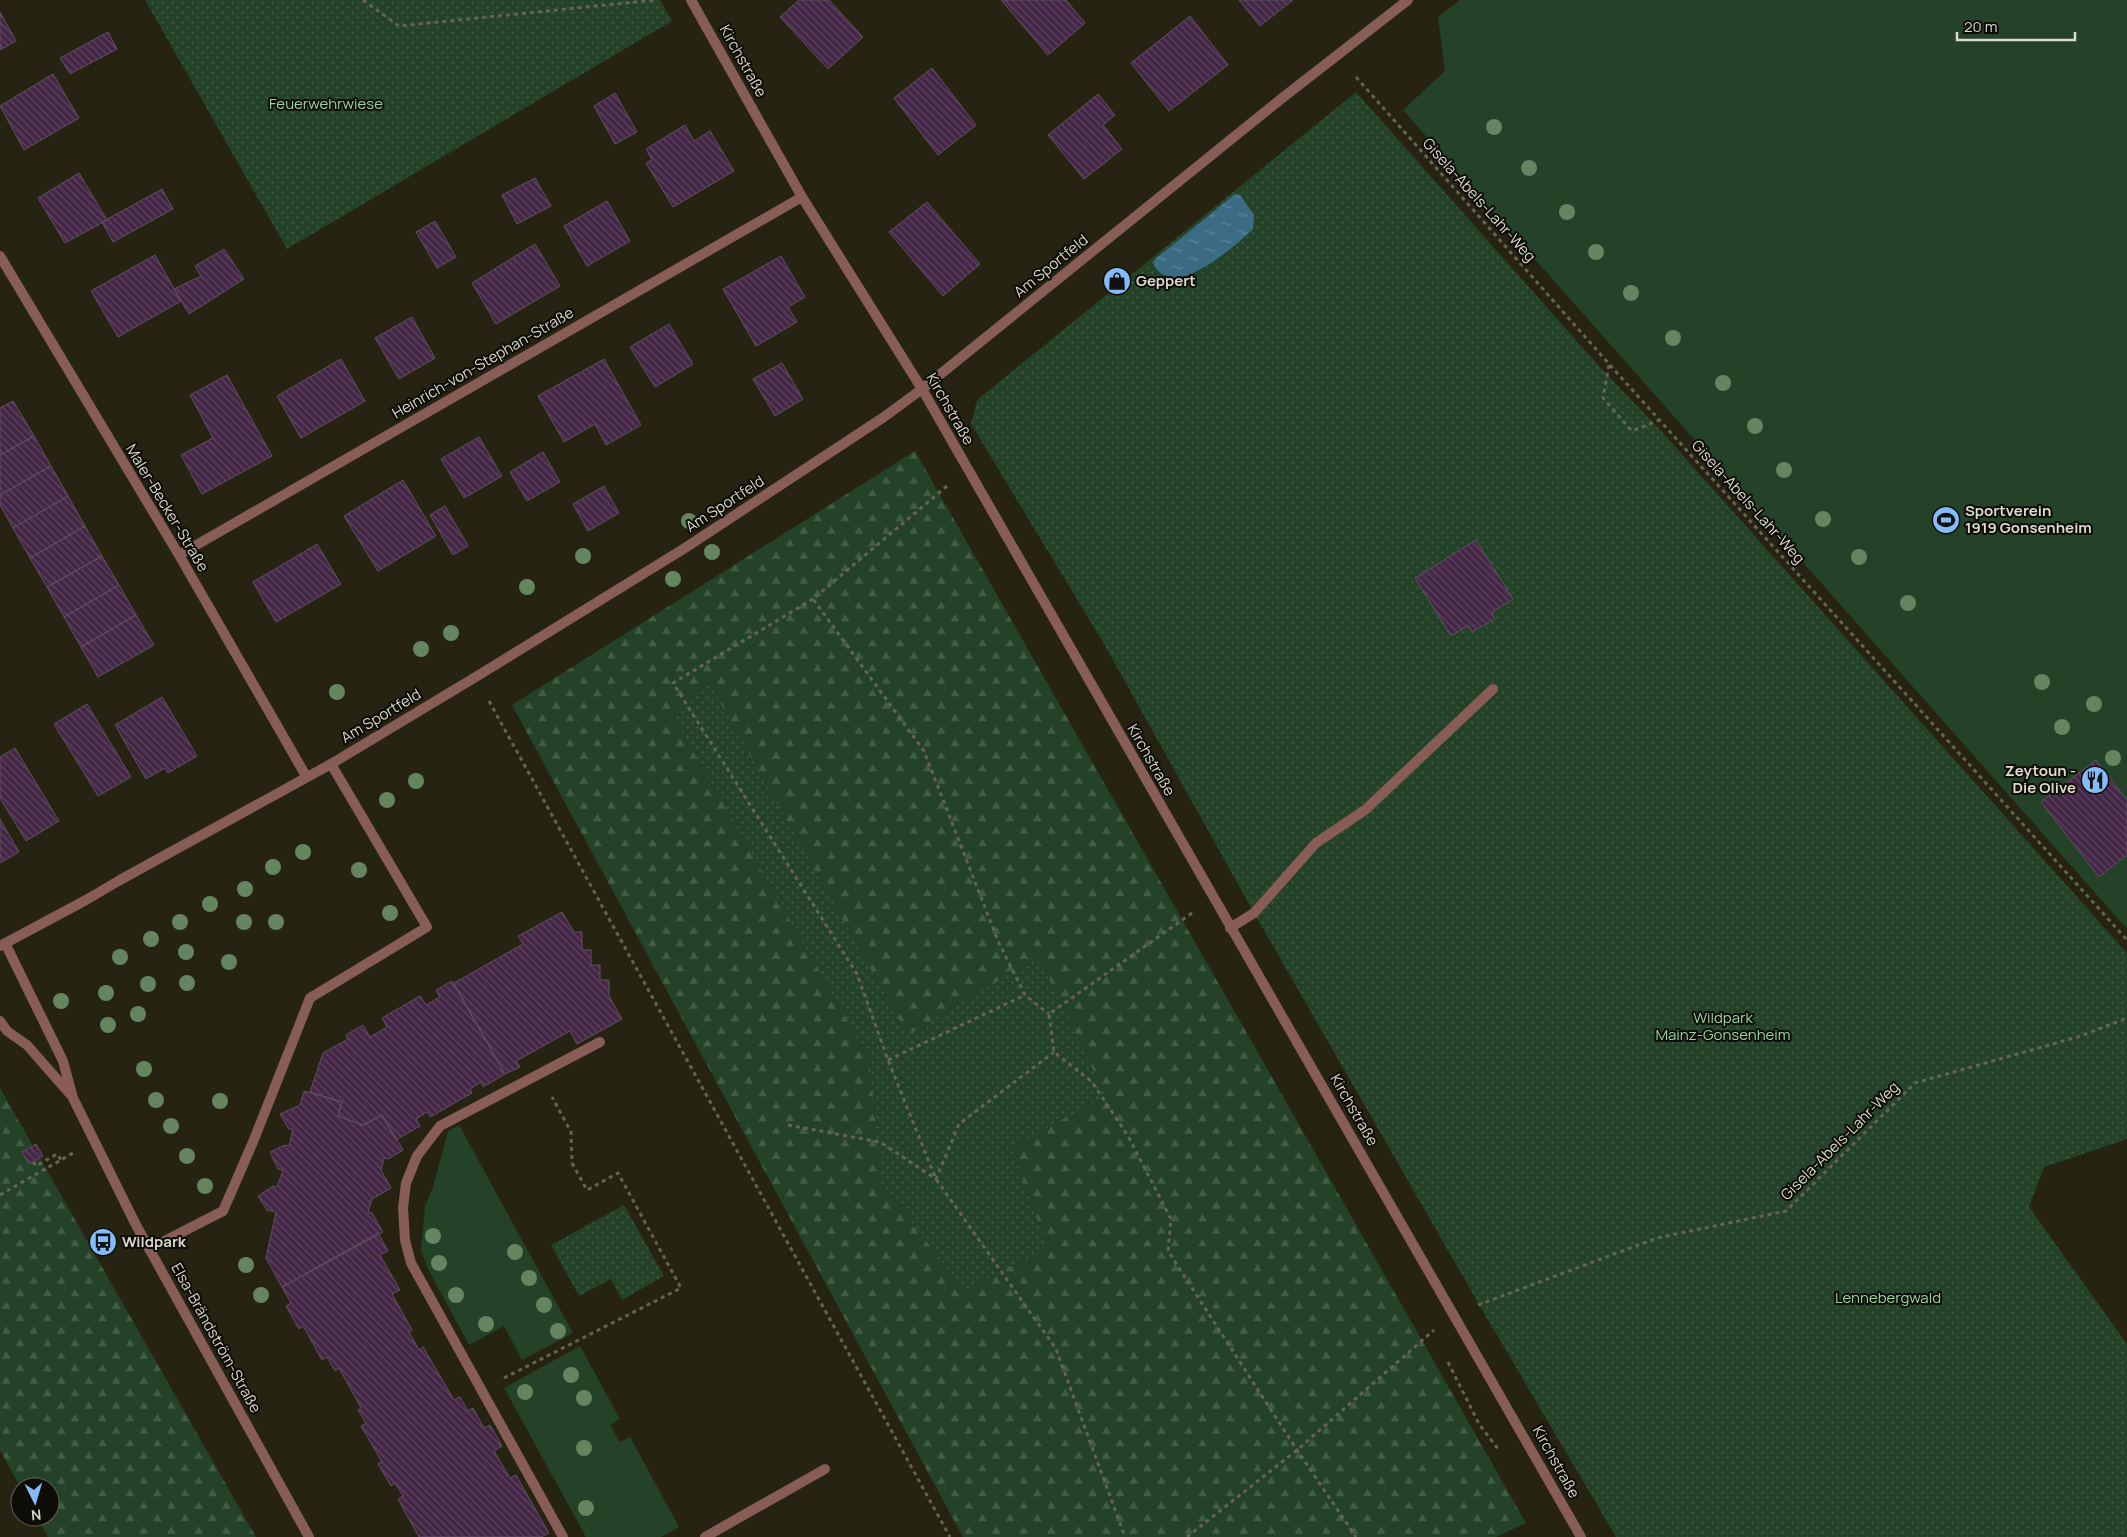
<svg xmlns="http://www.w3.org/2000/svg" width="2127" height="1537" viewBox="0 0 2127 1537" font-family="Manrope,sans-serif">
	<defs>
		<pattern id="forest-firs" width="22" height="20" patternUnits="userSpaceOnUse" patternTransform="scale(1.25)"><rect width="22" height="20" fill="#234228"/><path d="M5 1l3.5 6h-7zM16 11l3.5 6h-7z" fill="#425d46"/></pattern>
		<pattern id="park-dots" width="8" height="8" patternUnits="userSpaceOnUse" patternTransform="scale(1.25)"><rect width="8" height="8" fill="#234228"/><path d="M2 2h.1M6 6h.1" fill="none" stroke="#425d46" stroke-width="1.8" stroke-linecap="round"/></pattern>
		<pattern id="water-ripples" width="26" height="14" patternUnits="userSpaceOnUse" patternTransform="scale(1.25)"><rect width="26" height="14" fill="#3c6c84"/><path d="M2 4q2-2 4 0t4 0M15 11q2-2 4 0t4 0" fill="none" stroke="#61879a"/></pattern>
		<pattern id="building-back-hatch" width="6" height="6" patternUnits="userSpaceOnUse" patternTransform="scale(1.25)"><rect width="6" height="6" fill="#442746"/><path d="M-1 5l2 2M0 0l6 6M5-1l2 2" fill="none" stroke="#5e4660"/></pattern>
	</defs>
	<rect width="100%" height="100%" fill="#262312"/>
	<!-- green -->
	<path fill="#234228" d="M1460,0H2127V929L1403,110L1445,71L1438,17Z
		M459,1125L573,1333L522,1360L504,1326L469,1345L428,1269L421,1250L425,1206L433,1187L448,1131Z
		M580,1346L620,1419L610,1425L620,1442L630,1437L679,1527L661,1537H586L504,1388Z"/>
	<!-- forest -->
	<path fill="url(#forest-firs)" d="M915,451L1526,1523L1496,1537H963L512,705Z
		M0,1088L256,1537H48L37,1517H50V1487H20L0,1450Z"/>
	<!-- park -->
	<path fill="url(#park-dots)" d="M145,0H660L672,21L287,249Z
		M1356,92L1598,365L1662,432L2127,953V1139L2044,1167L2029,1207L2127,1344V1537H1616L1484,1313L1254,913L1104,644L971,424L977,400Z
		M708,681L908,1035L1038,957L1106,1096L1011,1147L1047,1247L964,1291L881,1181L869,1058L672,715Z
		M624,1205L664,1276L622,1300L611,1279L579,1296L551,1245Z"/>
	<!-- water -->
	<path fill="url(#water-ripples)" d="M1235,194L1240,195L1254,215L1253,229C1230,251 1206,270 1175,280L1160,273L1154,266V260Z"/>
	<!-- building -->
	<path fill="url(#building-back-hatch)" stroke="#5f515f" d="M799,0H829L863,37L828,69L780,17Z
		M1001,0H1066L1085,23L1048,55Z
		M1239,0H1293L1260,26Z
		M0,12L16,41L0,50Z
		M1190,16L1228,65L1169,111L1131,63Z
		M108,32L117,49L70,74L60,58Z
		M932,68L976,125L938,155L894,98Z
		M53,74L79,118L24,150L0,106Z
		M615,93L637,132L615,144L594,106Z
		M1098,94L1115,115L1103,125L1122,149L1084,179L1048,135Z
		M685,125L694,141L710,131L734,171L673,207L646,163L652,160L646,149Z
		M79,173L107,220L65,243L38,198Z
		M535,178L551,206L517,224L502,195Z
		M162,189L173,209L113,242L102,222Z
		M607,201L630,241L587,266L564,226Z
		M927,202L980,264L943,296L889,232Z
		M435,221L456,257L437,268L416,232Z
		M535,244L560,286L496,324L472,283Z
		M224,249L244,279L189,314L174,289L201,276L195,266Z
		M155,255L181,301L118,337L91,291Z
		M781,256L805,297L788,307L797,322L756,346L723,289Z
		M412,317L435,358L399,379L375,338Z
		M669,324L693,364L655,387L630,347Z
		M341,359L365,401L301,438L277,396Z
		M604,359L641,425L606,445L595,424L564,442L538,396Z
		M782,363L803,399L775,416L753,379Z
		M227,375L272,456L202,494L181,455L213,438L190,395Z
		M13,401L34,436L0,455V408Z
		M34,436L51,466L0,495V455Z
		M479,437L502,476L464,498L441,459Z
		M543,452L560,482L527,501L510,472Z
		M51,466L68,496L13,528L0,505V495Z
		M403,480L436,536L378,571L344,516Z
		M604,486L619,513L588,531L573,504Z
		M68,496L85,526L30,558L13,528Z
		M445,506L468,546L453,555L430,515Z
		M85,526L102,556L47,587L30,558Z
		M1476,540L1513,599L1491,613L1495,619L1472,632L1468,625L1451,636L1415,578Z
		M317,544L341,584L276,622L253,582Z
		M102,556L119,585L64,617L47,587Z
		M119,585L136,615L81,647L64,617Z
		M136,615L154,645L98,677L81,647Z
		M162,697L197,756L168,773L165,768L146,779L115,725Z
		M87,704L131,777L98,796L54,724Z
		M15,748L59,821L26,841L0,798V757Z
		M2096,760L2127,800V855L2099,877L2041,802Z
		M0,819L19,852L0,863Z
		M562,912L574,932H582V950H591V965H600V980H609V996L622,1019L577,1044L570,1031L516,1061L520,1067L505,1074L454,983L523,944L518,936Z
		M452,981L505,1074L483,1087L481,1082L470,1089L472,1093L430,1117L427,1112L416,1119L420,1126L396,1140L382,1115L363,1125L338,1116L342,1102L310,1092L323,1053L348,1039L346,1035L363,1025L370,1037L387,1027L382,1018L420,996L426,1005L440,997L436,990Z
		M304,1091L342,1102L338,1116L363,1125L382,1115L403,1150L388,1159L384,1158L381,1170L391,1188L372,1199L368,1212L372,1213L383,1232L282,1287L266,1258L276,1212L267,1210L258,1196L273,1186L277,1187L283,1170L278,1169L270,1152L285,1145L289,1146L293,1129H289L280,1114L300,1105Z
		M36,1144L43,1156L29,1164L22,1152Z
		M378,1233L388,1251L380,1255L400,1290L392,1294L412,1330L409,1332L419,1350L423,1347L454,1400L460,1397L468,1411L473,1408L484,1428L490,1425L502,1446L494,1451L510,1478L516,1475L549,1533L541,1537H419L398,1499L403,1496L395,1483L391,1486L378,1464L382,1462L361,1426L366,1423L358,1410L361,1408L339,1368L335,1371L327,1357L322,1360L303,1326L299,1329L286,1306L291,1303L282,1287Z"/>
	<g fill="none" stroke-linecap="round" stroke-linejoin="round">
		<!-- path -->
		<path stroke="#666355" stroke-width="3" stroke-dasharray="4 4" stroke-linecap="butt" d="M363,0L399,26L655,0
			M1356,77L1609,364L2127,940
			M1609,365L1603,398L1632,431L1659,420
			M947,486L813,599L924,751L998,941L1025,995L1049,1014
			M813,599L673,683L857,974L888,1060L936,1179L1056,1349L1125,1537
			M489,701L950,1537
			M1192,913L1049,1014L1054,1052L1092,1082L1128,1136L1171,1219L1168,1251L1297,1450L1356,1537
			M888,1060L1025,995
			M788,1125L880,1142L936,1179L959,1124L1054,1052
			M33,1162L36,1166L57,1154L61,1160
			M0,1195L73,1153
			M1478,1305L1657,1238L1786,1211L1915,1083L2081,1036L2127,1018
			M1448,1362L1479,1424L1498,1449
			M504,1378L681,1288L618,1173L587,1190L572,1163L571,1132L552,1097
			M1187,1537L1297,1450L1434,1330"/>
		<!-- lane -->
		<path stroke="#875d55" stroke-width="10" d="M1230,928L1254,913L1316,843L1365,810L1493,689
			M149,1249L223,1211L253,1142L310,998L427,927L331,764
			M563,1537L411,1263L405,1240L403,1208L406,1183L417,1156L440,1126L600,1042
			M705,1537L825,1469"/>
		<!-- street -->
		<path stroke="#875d55" stroke-width="10" d="M691,0L802,197L922,389L1581,1537
			M0,256L179,555L306,776
			M179,555L802,197
			M5,943L63,1061L73,1098L136,1225L309,1537
			M0,946L86,900L120,880L331,764L474,678L685,548L884,417L922,389L1281,99L1408,0
			M0,1021L7,1031L27,1045L70,1094"/>
	</g>
	<!-- trees -->
	<g fill="#658561">
		<circle cx="1494" cy="127" r="8"/>
		<circle cx="1529" cy="168" r="8"/>
		<circle cx="1567" cy="212" r="8"/>
		<circle cx="1596" cy="252" r="8"/>
		<circle cx="1631" cy="293" r="8"/>
		<circle cx="1673" cy="338" r="8"/>
		<circle cx="1723" cy="383" r="8"/>
		<circle cx="1755" cy="426" r="8"/>
		<circle cx="1784" cy="470" r="8"/>
		<circle cx="1823" cy="519" r="8"/>
		<circle cx="689" cy="521" r="8"/>
		<circle cx="712" cy="552" r="8"/>
		<circle cx="583" cy="556" r="8"/>
		<circle cx="1859" cy="557" r="8"/>
		<circle cx="673" cy="579" r="8"/>
		<circle cx="527" cy="587" r="8"/>
		<circle cx="1908" cy="603" r="8"/>
		<circle cx="451" cy="633" r="8"/>
		<circle cx="421" cy="649" r="8"/>
		<circle cx="2042" cy="682" r="8"/>
		<circle cx="337" cy="692" r="8"/>
		<circle cx="2094" cy="704" r="8"/>
		<circle cx="2062" cy="727" r="8"/>
		<circle cx="2113" cy="758" r="8"/>
		<circle cx="416" cy="781" r="8"/>
		<circle cx="387" cy="800" r="8"/>
		<circle cx="303" cy="852" r="8"/>
		<circle cx="273" cy="867" r="8"/>
		<circle cx="359" cy="870" r="8"/>
		<circle cx="245" cy="889" r="8"/>
		<circle cx="210" cy="904" r="8"/>
		<circle cx="390" cy="913" r="8"/>
		<circle cx="180" cy="922" r="8"/>
		<circle cx="244" cy="922" r="8"/>
		<circle cx="276" cy="922" r="8"/>
		<circle cx="151" cy="939" r="8"/>
		<circle cx="186" cy="952" r="8"/>
		<circle cx="120" cy="957" r="8"/>
		<circle cx="229" cy="962" r="8"/>
		<circle cx="187" cy="983" r="8"/>
		<circle cx="148" cy="984" r="8"/>
		<circle cx="106" cy="993" r="8"/>
		<circle cx="61" cy="1001" r="8"/>
		<circle cx="138" cy="1014" r="8"/>
		<circle cx="108" cy="1025" r="8"/>
		<circle cx="144" cy="1069" r="8"/>
		<circle cx="156" cy="1100" r="8"/>
		<circle cx="220" cy="1101" r="8"/>
		<circle cx="171" cy="1126" r="8"/>
		<circle cx="187" cy="1156" r="8"/>
		<circle cx="205" cy="1186" r="8"/>
		<circle cx="433" cy="1236" r="8"/>
		<circle cx="515" cy="1252" r="8"/>
		<circle cx="439" cy="1263" r="8"/>
		<circle cx="246" cy="1265" r="8"/>
		<circle cx="529" cy="1278" r="8"/>
		<circle cx="261" cy="1295" r="8"/>
		<circle cx="456" cy="1295" r="8"/>
		<circle cx="544" cy="1305" r="8"/>
		<circle cx="486" cy="1324" r="8"/>
		<circle cx="558" cy="1331" r="8"/>
		<circle cx="571" cy="1375" r="8"/>
		<circle cx="525" cy="1392" r="8"/>
		<circle cx="584" cy="1398" r="8"/>
		<circle cx="584" cy="1448" r="8"/>
		<circle cx="586" cy="1508" r="8"/>
	</g>
	<!-- icons -->
	<defs>
		<g id="shop-disc" transform="scale(1.4375)"><circle r="9.5" fill="#84bcfb" stroke="#0d0c06"/><path d="M-5-2.5h2.3a2.7 3.5 0 0 1 5.4 0H5L5.5 6h-11ZM-1.5-2.5h3a1.5 2.3 0 0 0-3 0Z" fill="#111"/></g>
		<g id="stadium-disc" transform="scale(1.4375)"><circle r="9.5" fill="#84bcfb" stroke="#0d0c06"/><path d="M0-5a6.5 5 0 1 0 0 10a6.5 5 0 1 0 0-10ZM-3.5-1.8h7v3.6h-7Z" fill="#111"/></g>
		<g id="restaurant-disc" transform="scale(1.4375)"><circle r="9.5" fill="#84bcfb" stroke="#0d0c06"/><path d="M-5-6h1v4h1v-4h1v4h1v-4h1v5L-1.5 .5V6h-2V.5L-5-1ZM5-6V6H3V1.5H1.5Q1.5-4 5-6Z" fill="#111"/></g>
		<g id="bus-disc" transform="scale(1.4375)"><circle r="9.5" fill="#84bcfb" stroke="#0d0c06"/><path d="M-5-6H5V4H4V6H2V4H-2V6H-4V4H-5ZM-3.5-4V0h7V-4ZM-3.5 1.2v1.5H-2V1.2ZM2 1.2v1.5H3.5V1.2Z" fill="#111"/></g>
	</defs>
	<g fill-rule="evenodd">
		<use href="#shop-disc" x="1117" y="281"/>
		<use href="#stadium-disc" x="1946" y="520"/>
		<use href="#restaurant-disc" x="2095" y="780"/>
		<use href="#bus-disc" x="103" y="1242"/>
	</g>
	<g text-anchor="middle" stroke-width="4" stroke-linejoin="round" paint-order="stroke">
		<!-- street labels -->
		<g font-size="15" fill="#dbd9cf" stroke="#0d0c06">
			<text transform="translate(743 61) rotate(61)" y="5">Kirchstraße</text>
			<text transform="translate(1479 200) rotate(48)" y="5">Gisela-Abels-Lahr-Weg</text>
			<text transform="translate(1051 266) rotate(-39)" y="5">Am Sportfeld</text>
			<text transform="translate(483 363) rotate(-30)" y="5">Heinrich-von-Stephan-Straße</text>
			<text transform="translate(950 409) rotate(60)" y="5">Kirchstraße</text>
			<text transform="translate(1748 502) rotate(48)" y="5">Gisela-Abels-Lahr-Weg</text>
			<text transform="translate(725 504) rotate(-33)" y="5">Am Sportfeld</text>
			<text transform="translate(167 508) rotate(59)" y="5">Maler-Becker-Straße</text>
			<text transform="translate(381 716) rotate(-31)" y="5">Am Sportfeld</text>
			<text transform="translate(1151 760) rotate(60)" y="5">Kirchstraße</text>
			<text transform="translate(1354 1110) rotate(60)" y="5">Kirchstraße</text>
			<text transform="translate(1840 1141) rotate(-45)" y="5">Gisela-Abels-Lahr-Weg</text>
			<text transform="translate(216 1338) rotate(61)" y="5">Elsa-Brändström-Straße</text>
			<text transform="translate(1556 1462) rotate(61)" y="5">Kirchstraße</text>
		</g>
		<!-- park labels -->
		<g font-size="15" fill="#99d5a1" stroke="#0d0c06">
			<text x="326" y="109">Feuerwehrwiese</text>
			<text x="1723" y="1023">Wildpark<tspan x="1723" dy="17">Mainz-Gonsenheim</tspan></text>
			<text x="1888" y="1303">Lennebergwald</text>
		</g>
		<!-- poi labels -->
		<g font-size="15" font-weight="bold" fill="#dbd9cf" stroke="#0d0c06" text-anchor="start">
			<text x="1136" y="286">Geppert</text>
			<text x="1965" y="516">Sportverein<tspan x="1965" dy="17">1919 Gonsenheim</tspan></text>
			<text x="2076" y="776" text-anchor="end">Zeytoun -<tspan x="2076" dy="17">Die Olive</tspan></text>
			<text x="122" y="1247">Wildpark</text>
		</g>
	</g>
	<!-- north arrow -->
	<g transform="translate(35 1502) rotate(175)"><circle r="24" fill="#0d0c06" stroke="#5f5e56"/>
	<path d="M0-4L9 19L0 12L-9 19Z" fill="#84bcfb"/>
	<text y="-8" font-size="14" font-weight="bold" text-anchor="middle" fill="#dbd9cf">N</text>
	</g>
	<!-- scale -->
	<path d="M1957 32v8h118v-8" fill="none" stroke="#dbd9cf" stroke-width="2.5"/>
	<text x="1964" y="32" font-size="15" fill="#dbd9cf" stroke="#0d0c06" stroke-width="4" paint-order="stroke">20 m</text>
</svg>
